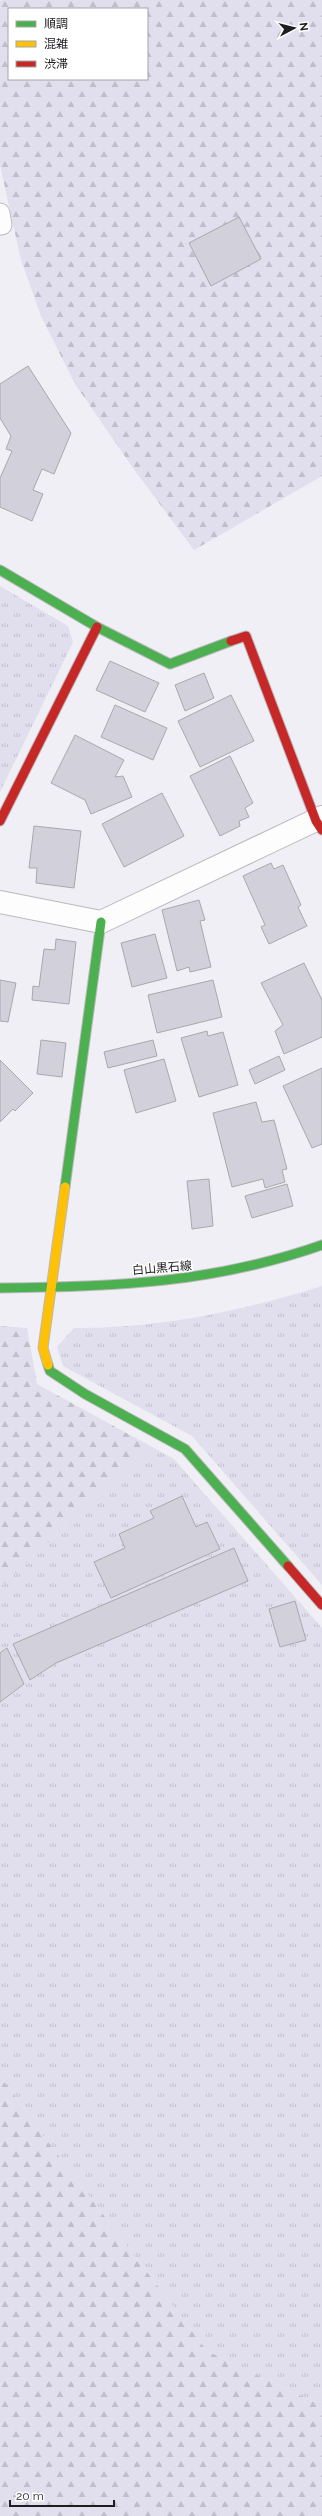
<svg xmlns="http://www.w3.org/2000/svg" width="322" height="2516" viewBox="0 0 322 2516" font-family="Raleway,'Noto Sans JP',sans-serif">
	<defs>
		<pattern id="grass-tufts" width="24" height="20" patternUnits="userSpaceOnUse"><rect width="24" height="20" fill="#e1deee"/><path d="M3 7l-1-3M5 7V3M7 7l1-3M15 17l-1-3M17 17v-4M19 17l1-3" fill="none" stroke="#c1becc"/></pattern>
		<pattern id="forest-firs" width="22" height="20" patternUnits="userSpaceOnUse"><rect width="22" height="20" fill="#e1deee"/><path d="M5 1l3.5 6h-7zM16 11l3.5 6h-7z" fill="#c1becc"/></pattern>
	</defs>
	<rect width="100%" height="100%" fill="#f0eff5"/>
	<!-- grass -->
	<path fill="url(#grass-tufts)" d="M0,586L68,626L73,642L0,792Z
		M322,1286V1585L192,1436L63,1366L57,1347L74,1328C158,1329 242,1311 322,1286Z
		M152,1447L174,1459L322,1628V2406L207,2351L42,2134L0,2076V1587Z"/>
	<!-- forest -->
	<path fill="url(#forest-firs)" fill-rule="evenodd" d="M3,0H322V476L194,550L133,468L75,384L41,316L21,260L0,165V1ZM9,9H147V79H9Z
		M0,1326L27,1328L37,1384L152,1447L0,1587Z
		M0,2076L42,2134L207,2351L322,2406V2516H0Z"/>
	<!-- building -->
	<path fill="#d2d1db" stroke="#a8a8ac" d="M239,217L261,259L211,286L189,243Z
		M28,366L71,433L54,474L42,469L33,490L43,494L32,521L0,507V478L12,451L6,449L11,436L0,418V384Z
		M110,661L159,683L145,712L96,690Z
		M204,673L214,698L185,711L175,685Z
		M231,695L254,741L200,767L178,721Z
		M115,705L167,728L153,760L101,737Z
		M75,735L124,760L115,777L123,776L132,797L91,814L85,800L51,783Z
		M230,756L253,803L245,808L249,817L239,821L240,826L220,836L190,776Z
		M162,793L184,836L124,867L102,824Z
		M34,826L81,831L74,888L36,883L37,868H29Z
		M271,863L274,869L283,865L301,905L298,907L307,926L269,944L261,927L265,925L243,876Z
		M199,900L205,920L200,921L211,967L190,972L189,967L177,971L162,910Z
		M155,934L167,978L132,987L121,943Z
		M56,939L76,942L69,1004L32,1000L33,986L39,987L44,949L55,950Z
		M304,963L322,1000V1037L284,1054L275,1031L283,1025L261,983Z
		M0,980L16,983L8,1022L0,1021Z
		M213,980L222,1017L157,1033L148,995Z
		M207,1031L208,1036L223,1032L238,1085L199,1097L181,1038Z
		M41,1040L66,1043L62,1077L37,1074Z
		M153,1040L157,1056L108,1068L104,1052Z
		M279,1056L285,1070L255,1084L249,1070Z
		M164,1059L176,1101L136,1113L124,1070Z
		M0,1060L33,1093L15,1111L13,1109L0,1122Z
		M322,1068V1144L312,1148L283,1086Z
		M256,1102L262,1122L274,1120L287,1169L282,1170L285,1182L265,1188L263,1179L232,1187L213,1113Z
		M209,1179L213,1226L192,1229L187,1181Z
		M287,1184L293,1206L252,1218L245,1196Z
		M182,1496L196,1527L207,1522L220,1549L111,1598L94,1562L125,1548L119,1534L154,1518L150,1511Z
		M234,1548L248,1581L56,1663L30,1680L13,1644Z
		M295,1601L306,1640L280,1647L269,1609Z
		M7,1648L24,1684L0,1702V1653Z"/>
	<g fill="none" stroke-linecap="round" stroke-linejoin="round">
		<!-- lane casing -->
		<g stroke="#bab9bd" stroke-width="21">
			<path id="lane" d="M0,213L2,225H0"/>
		</g>
		<!-- street casing -->
		<g stroke="#bab9bd" stroke-width="24">
			<path id="street" d="M0,902L101,922L322,817"/>
		</g>
		<!-- fast casing -->
		<g stroke="#bab9bd" stroke-width="11">
			<path id="fast" d="M0,570L97,627L170,664L231,641
				M65,1187L101,922
				M0,1288C113,1287 214,1283 322,1245
				M48,1365L50,1371L85,1394L185,1449L288,1566"/>
		</g>
		<!-- slow casing -->
		<g stroke="#bab9bd" stroke-width="11">
			<path id="slow" d="M48,1365L43,1348L65,1187"/>
		</g>
		<!-- jam casing -->
		<g stroke="#bab9bd" stroke-width="11">
			<path id="jam" d="M231,641L246,636L316,821L322,830
				M0,821L97,627
				M288,1566L322,1605"/>
		</g>
		<!-- lane -->
		<use href="#lane" stroke="#fdfdfe" stroke-width="19"/>
		<!-- street -->
		<use href="#street" stroke="#fdfdfe" stroke-width="22"/>
		<!-- fast -->
		<use href="#fast" stroke="#4caf50" stroke-width="9"/>
		<!-- slow -->
		<use href="#slow" stroke="#ffc107" stroke-width="9"/>
		<!-- jam -->
		<use href="#jam" stroke="#c62828" stroke-width="9"/>
	</g>
	<g text-anchor="middle" stroke-width="3" stroke-linejoin="round" paint-order="stroke">
		<!-- street labels -->
		<g font-size="12" fill="#1e1e21" stroke="#fff">
			<text transform="translate(162 1268) rotate(-5)" y="4">白山黒石線</text>
		</g>
	</g>
	<!-- legend -->
	<rect x="8" y="8" width="140" height="72" fill="#ffffff" stroke="#a5a5a6"/>
	<rect x="16" y="21" width="20" height="6" fill="#4caf50" stroke="#a5a5a6"/>
	<text x="44" y="28" font-size="12" fill="#1e1e21">順調</text>
	<rect x="16" y="41" width="20" height="6" fill="#ffc107" stroke="#a5a5a6"/>
	<text x="44" y="48" font-size="12" fill="#1e1e21">混雑</text>
	<rect x="16" y="61" width="20" height="6" fill="#c62828" stroke="#a5a5a6"/>
	<text x="44" y="68" font-size="12" fill="#1e1e21">渋滞</text>
	<!-- north arrow -->
	<g transform="translate(294 28) rotate(83)" stroke="#ffffff" stroke-width="3" paint-order="stroke">
	<path d="M0-3L7 15L0 10L-7 15Z" fill="#1e1e21"/>
	<text y="-6" font-size="11" font-weight="bold" text-anchor="middle" fill="#1e1e21">N</text>
	</g>
	<!-- scale -->
	<path d="M10 2500v6h104v-6" fill="none" stroke="#1e1e21" stroke-width="2"/>
	<text x="16" y="2500" font-size="12" fill="#1e1e21" stroke="#ffffff" stroke-width="3" paint-order="stroke">20 m</text>
</svg>
